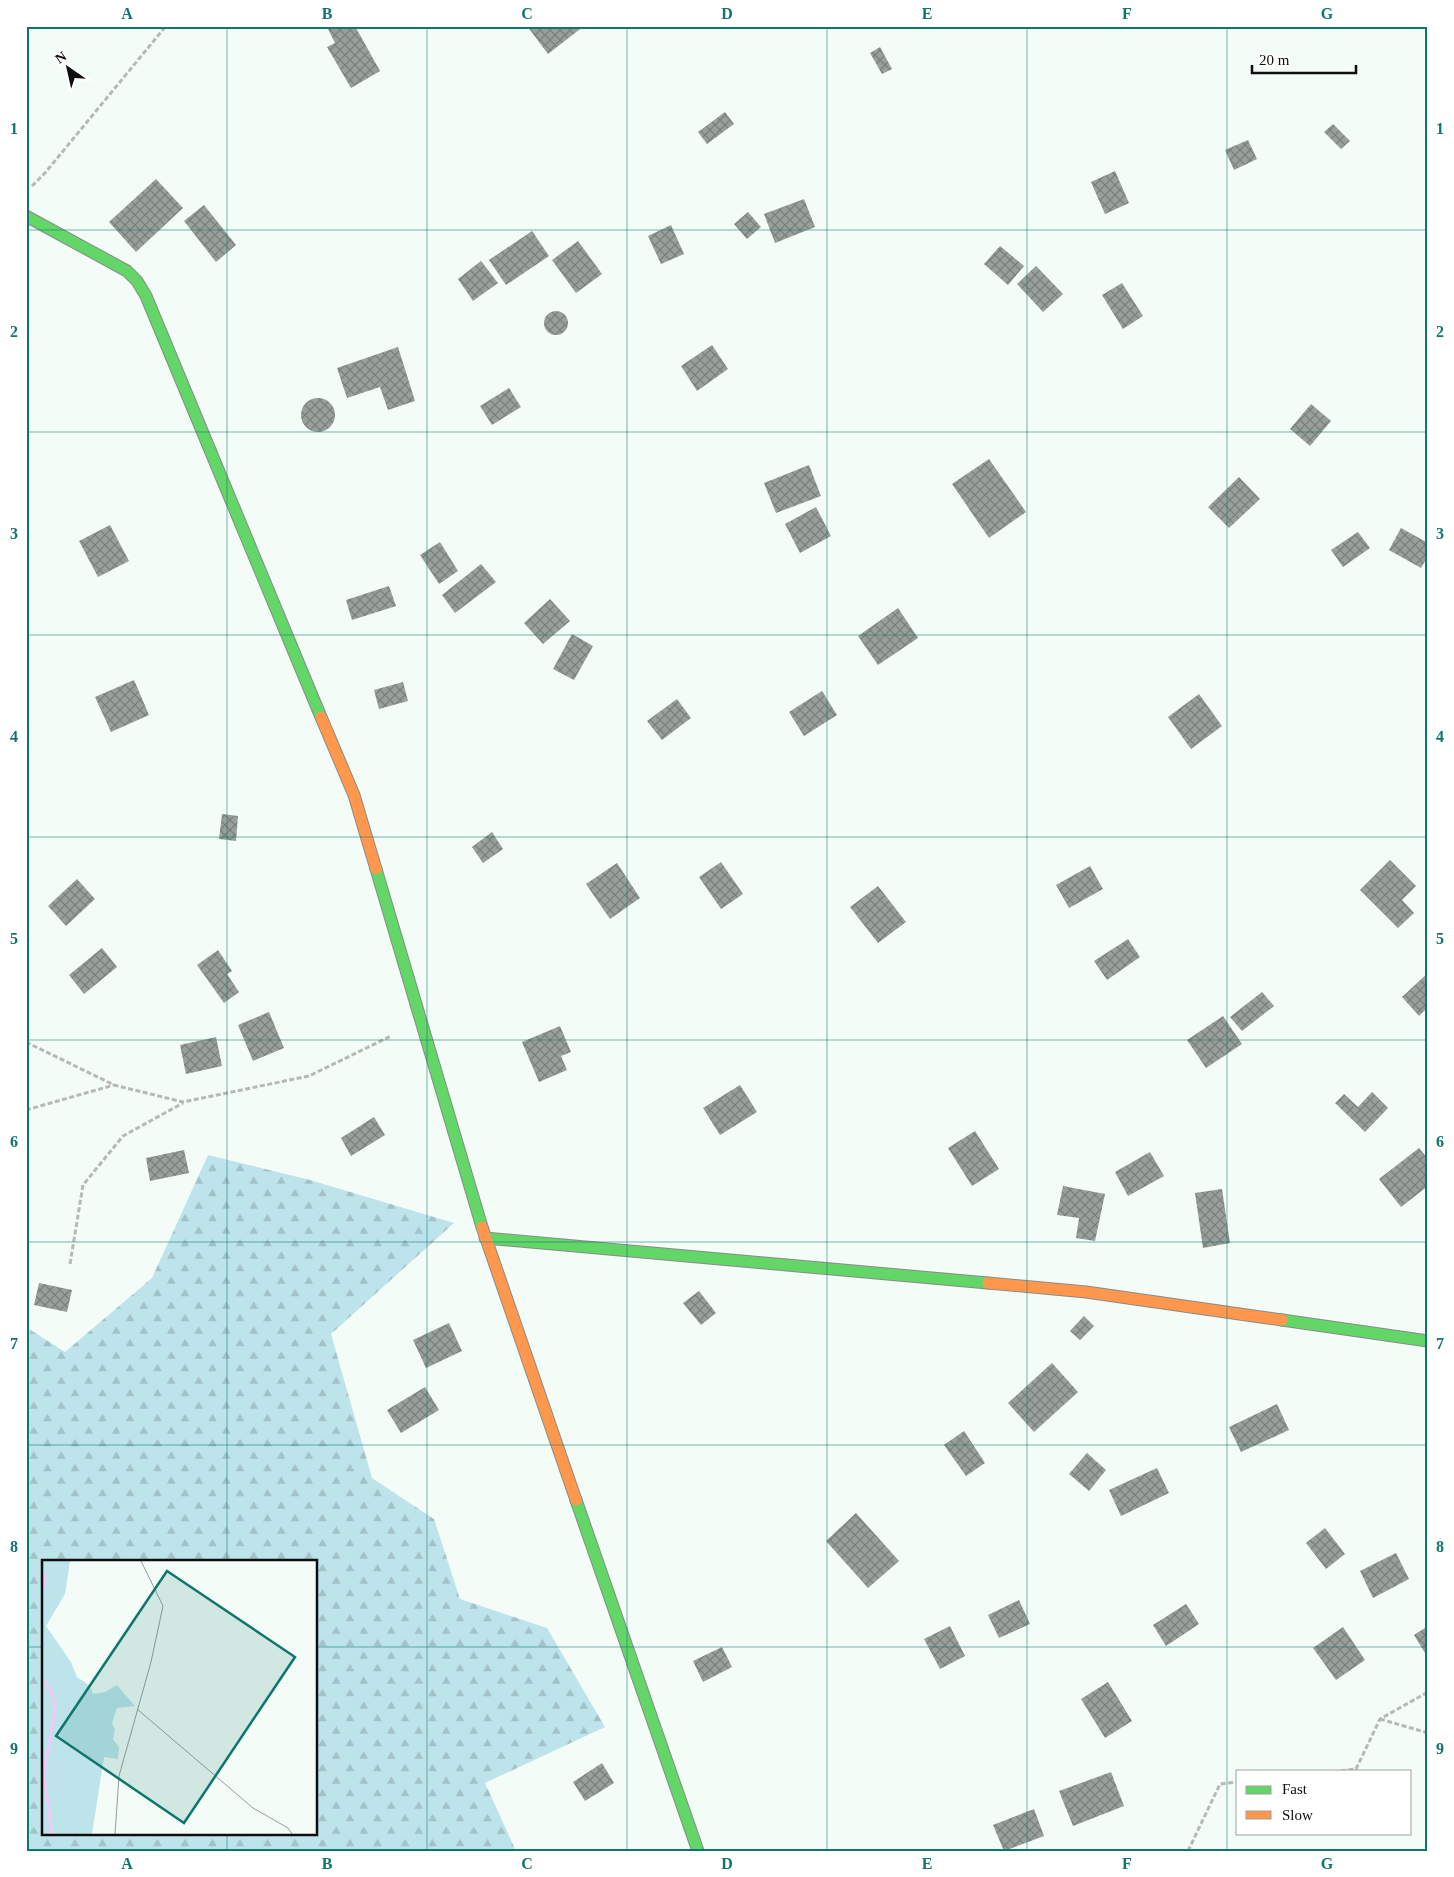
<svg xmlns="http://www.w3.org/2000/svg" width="1454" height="1877" viewBox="0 0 1454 1877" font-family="'Times New Roman',serif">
	<defs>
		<pattern id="forest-firs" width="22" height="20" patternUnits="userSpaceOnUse" patternTransform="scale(1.25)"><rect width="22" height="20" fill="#bee4eb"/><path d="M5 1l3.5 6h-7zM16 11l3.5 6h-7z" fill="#a2c2c8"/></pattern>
		<pattern id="building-cross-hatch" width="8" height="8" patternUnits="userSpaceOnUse" patternTransform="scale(1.25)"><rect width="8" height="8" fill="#999f9a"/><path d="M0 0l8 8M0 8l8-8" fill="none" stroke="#7b807c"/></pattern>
	</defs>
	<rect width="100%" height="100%" fill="#f4fcf7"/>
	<!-- forest -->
	<path fill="url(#forest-firs)" fill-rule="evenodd" d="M208,1155L310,1180L454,1223L331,1334L372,1478L434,1519L460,1599L547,1628L605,1727L485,1783L516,1851H26V1327L65,1352L152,1278ZM44,1561H316V1833H44Z"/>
	<!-- building -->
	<path fill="url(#building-cross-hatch)" d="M333,26H355L380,71L351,88L327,47L335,43L328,29Z
		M527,26H584L548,54Z
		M880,47L892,69L882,74L870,53Z
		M725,112L734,124L707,144L698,132Z
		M1333,124L1350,141L1341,149L1324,132Z
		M1248,140L1257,159L1234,170L1225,150Z
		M1115,171L1129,203L1105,214L1091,182Z
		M156,179L183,208L136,252L109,222Z
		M804,199L815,227L775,243L764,214Z
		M204,205L236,245L216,262L184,221Z
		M748,212L761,227L747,239L734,224Z
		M671,225L684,254L661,264L648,236Z
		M532,231L549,256L506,285L489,260Z
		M578,241L602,274L576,293L552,260Z
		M1000,246L1024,266L1008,285L984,264Z
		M481,261L498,283L473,301L458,279Z
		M1036,266L1063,294L1043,312L1017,284Z
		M1122,283L1143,316L1123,329L1102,295Z
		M544 323a12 12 0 1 1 24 0a12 12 0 1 1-24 0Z
		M712,345L728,369L697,391L681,366Z
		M398,347L415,401L388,410L380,387L347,398L337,368Z
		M509,388L521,407L492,425L480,406Z
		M301 415a17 17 0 1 1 34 0a17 17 0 1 1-34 0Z
		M1311,404L1331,421L1310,446L1290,429Z
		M989,459L1026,512L989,538L952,484Z
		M809,465L821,496L776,513L764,483Z
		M1239,477L1260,499L1229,528L1208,507Z
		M816,507L831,536L800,553L785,524Z
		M110,525L129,561L98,577L79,541Z
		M1401,528L1428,543V556L1421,568L1389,550Z
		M1358,532L1370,548L1343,567L1331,550Z
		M440,542L458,571L439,584L420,555Z
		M481,564L496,582L455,613L442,595Z
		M389,586L396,606L352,620L346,600Z
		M550,599L570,621L543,644L524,623Z
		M898,608L918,638L878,665L858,636Z
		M572,634L593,646L574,680L553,669Z
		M134,680L149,715L111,732L95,697Z
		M403,682L408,701L379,709L374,690Z
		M822,691L837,715L804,736L789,712Z
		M1199,694L1222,726L1191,749L1168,717Z
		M677,699L691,718L662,740L647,721Z
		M222,814L238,816L236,841L219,839Z
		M492,832L503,849L483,863L472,847Z
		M1390,860L1416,886L1402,900L1414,913L1398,928L1360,890Z
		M721,862L743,894L721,909L699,877Z
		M617,863L640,898L610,919L586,884Z
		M1090,866L1103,889L1069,908L1056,885Z
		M77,879L95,899L66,926L48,906Z
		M878,886L906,922L878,943L850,907Z
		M1128,939L1140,957L1107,980L1094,961Z
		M102,948L117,967L84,994L69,975Z
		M218,950L232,971L227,974L239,992L224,1003L197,965Z
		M1428,973V1007L1419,1016L1402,997Z
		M1262,992L1274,1006L1242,1031L1230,1017Z
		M269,1012L284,1048L253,1061L238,1025Z
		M1223,1016L1242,1044L1206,1068L1187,1040Z
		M560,1026L571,1052L561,1056L567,1070L539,1082L522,1042Z
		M216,1037L222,1066L186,1074L180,1045Z
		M740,1085L757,1112L720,1135L703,1108Z
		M1372,1092L1388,1108L1365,1132L1335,1103L1344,1094L1358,1107Z
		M374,1117L385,1135L351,1156L341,1138Z
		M975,1131L999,1169L972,1186L948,1148Z
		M1419,1148L1428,1159V1186L1401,1207L1379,1179Z
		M184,1150L189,1173L150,1181L146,1158Z
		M1150,1152L1164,1176L1128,1196L1115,1172Z
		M1063,1186L1105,1194L1095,1241L1076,1238L1079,1218L1057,1215Z
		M1222,1189L1230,1243L1203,1248L1195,1193Z
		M39,1283L72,1290L67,1312L34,1305Z
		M699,1291L716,1313L701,1325L683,1303Z
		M1084,1316L1094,1326L1080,1340L1070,1331Z
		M449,1323L462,1351L426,1368L413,1340Z
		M1052,1363L1078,1392L1034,1432L1008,1403Z
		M425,1387L439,1410L401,1433L387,1410Z
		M1277,1404L1289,1430L1241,1452L1229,1427Z
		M964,1431L985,1463L966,1476L944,1445Z
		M1087,1453L1106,1470L1089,1491L1069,1474Z
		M1157,1468L1169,1493L1121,1516L1109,1490Z
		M856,1513L899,1561L868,1588L826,1541Z
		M1325,1528L1345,1554L1326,1569L1306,1543Z
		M1396,1553L1409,1579L1373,1598L1360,1571Z
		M1019,1600L1030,1624L999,1638L988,1615Z
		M1186,1604L1199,1624L1166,1646L1153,1625Z
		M950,1626L965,1656L940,1669L924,1639Z
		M1428,1626V1658L1414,1635Z
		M1343,1627L1365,1660L1336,1680L1313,1648Z
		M722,1647L732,1667L703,1682L693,1661Z
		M1108,1682L1132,1721L1105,1738L1081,1699Z
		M602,1763L614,1783L585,1801L573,1782Z
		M1111,1772L1124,1806L1073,1826L1059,1791Z
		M1034,1809L1044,1836L1004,1851L993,1825Z"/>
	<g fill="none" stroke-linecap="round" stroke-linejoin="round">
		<!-- fast casing -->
		<g stroke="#888c8a" stroke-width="13">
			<path id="fast" d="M26,216L127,271L137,281L146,296L321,717
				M376,869L482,1227
				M485,1238L988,1283
				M1282,1320L1428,1341
				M576,1500L698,1851"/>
		</g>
		<!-- slow casing -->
		<g stroke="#888c8a" stroke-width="13">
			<path id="slow" d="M321,717L354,795L376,869
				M482,1227L576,1500
				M988,1283L1086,1292L1282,1320"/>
		</g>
		<!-- path -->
		<path stroke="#b7b8b7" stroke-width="3" stroke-dasharray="5 2.5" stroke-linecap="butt" d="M32,186L45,173L166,26
			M26,1042L114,1085L183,1102L309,1076L391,1036
			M26,1110L114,1085
			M70,1264L83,1185L123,1136L183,1103
			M1380,1719L1428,1733
			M1341,1771L1356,1769L1380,1719L1428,1692
			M1188,1851L1220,1784L1238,1782"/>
		<!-- fast -->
		<use href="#fast" stroke="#63d668" stroke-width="11"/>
		<!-- slow -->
		<use href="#slow" stroke="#ff974d" stroke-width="11"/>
	</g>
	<!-- grid -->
	<path fill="none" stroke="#0f766e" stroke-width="1" stroke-opacity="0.55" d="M227,26V1561M427,26V1851M627,26V1851M827,26V1851M1027,26V1851M1227,26V1851M26,230H1428M26,432H1428M26,635H1428M26,837H1428M26,1040H1428M26,1242H1428M26,1445H1428M26,1647H44M316,1647H1428M227,1833V1851"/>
	<!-- overview -->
	<g transform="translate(42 1560)">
		<rect width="275" height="275" fill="#f4fcf7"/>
		<path d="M0,1H28L23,34L4,66L29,102L35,117L48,126L51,134L63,132L75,125L93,146L75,148L70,163L73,170L71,179L77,187L76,199L62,197L50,274H0Z" fill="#bee4eb"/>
		<path fill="none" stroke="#fac5f9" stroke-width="2.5" d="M0,8L3,22L0,32M0,119L9,131L13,148L2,214L10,274"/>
		<path fill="none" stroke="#989d9a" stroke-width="1" d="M95,149L211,248L246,268L250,274M73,274L77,216L109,102L121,46L99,1"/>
		<path fill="#0f766e" fill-opacity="0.15" stroke="#0f766e" stroke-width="2.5" d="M125,11L253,97L142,263L14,176Z"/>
		<rect width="275" height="275" fill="none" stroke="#0e0e0e" stroke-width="2.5"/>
	</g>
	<!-- border -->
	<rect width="1454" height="1877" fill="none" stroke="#ffffff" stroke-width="55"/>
	<!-- legend -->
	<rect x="1236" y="1770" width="175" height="65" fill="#ffffff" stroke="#9f9f9f"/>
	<rect x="1246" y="1786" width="25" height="8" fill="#63d668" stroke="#9f9f9f"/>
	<text x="1282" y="1794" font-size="15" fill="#0e0e0e">Fast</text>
	<rect x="1246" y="1811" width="25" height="8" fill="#ff974d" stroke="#9f9f9f"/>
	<text x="1282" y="1820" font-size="15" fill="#0e0e0e">Slow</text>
	<!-- north arrow -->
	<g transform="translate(68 68) rotate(326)" stroke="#ffffff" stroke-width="4" paint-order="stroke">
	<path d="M0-4L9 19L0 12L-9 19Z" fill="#0e0e0e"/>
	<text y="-8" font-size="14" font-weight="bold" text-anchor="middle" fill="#0e0e0e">N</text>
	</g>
	<!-- scale -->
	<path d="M1252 65v8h104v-8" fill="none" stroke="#0e0e0e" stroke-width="2.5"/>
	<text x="1259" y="65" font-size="15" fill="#0e0e0e" stroke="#ffffff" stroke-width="4" paint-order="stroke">20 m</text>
	<rect x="28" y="28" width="1398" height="1822" fill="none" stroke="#0f766e" stroke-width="2"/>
	<g font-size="16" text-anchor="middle" font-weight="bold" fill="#0f766e">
		<text x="127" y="19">A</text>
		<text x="327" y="19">B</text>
		<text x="527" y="19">C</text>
		<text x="727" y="19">D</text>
		<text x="927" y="19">E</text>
		<text x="1127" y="19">F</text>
		<text x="1327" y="19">G</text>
		<text x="14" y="134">1</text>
		<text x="1440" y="134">1</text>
		<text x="14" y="337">2</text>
		<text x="1440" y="337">2</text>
		<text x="14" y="539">3</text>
		<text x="1440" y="539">3</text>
		<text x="14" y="742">4</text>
		<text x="1440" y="742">4</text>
		<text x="14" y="944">5</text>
		<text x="1440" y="944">5</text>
		<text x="14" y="1147">6</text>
		<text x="1440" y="1147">6</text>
		<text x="14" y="1349">7</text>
		<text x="1440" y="1349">7</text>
		<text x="14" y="1552">8</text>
		<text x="1440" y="1552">8</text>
		<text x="14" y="1754">9</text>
		<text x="1440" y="1754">9</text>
		<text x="127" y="1869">A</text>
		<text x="327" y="1869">B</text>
		<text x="527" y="1869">C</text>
		<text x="727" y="1869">D</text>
		<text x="927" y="1869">E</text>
		<text x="1127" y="1869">F</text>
		<text x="1327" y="1869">G</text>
	</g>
</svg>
